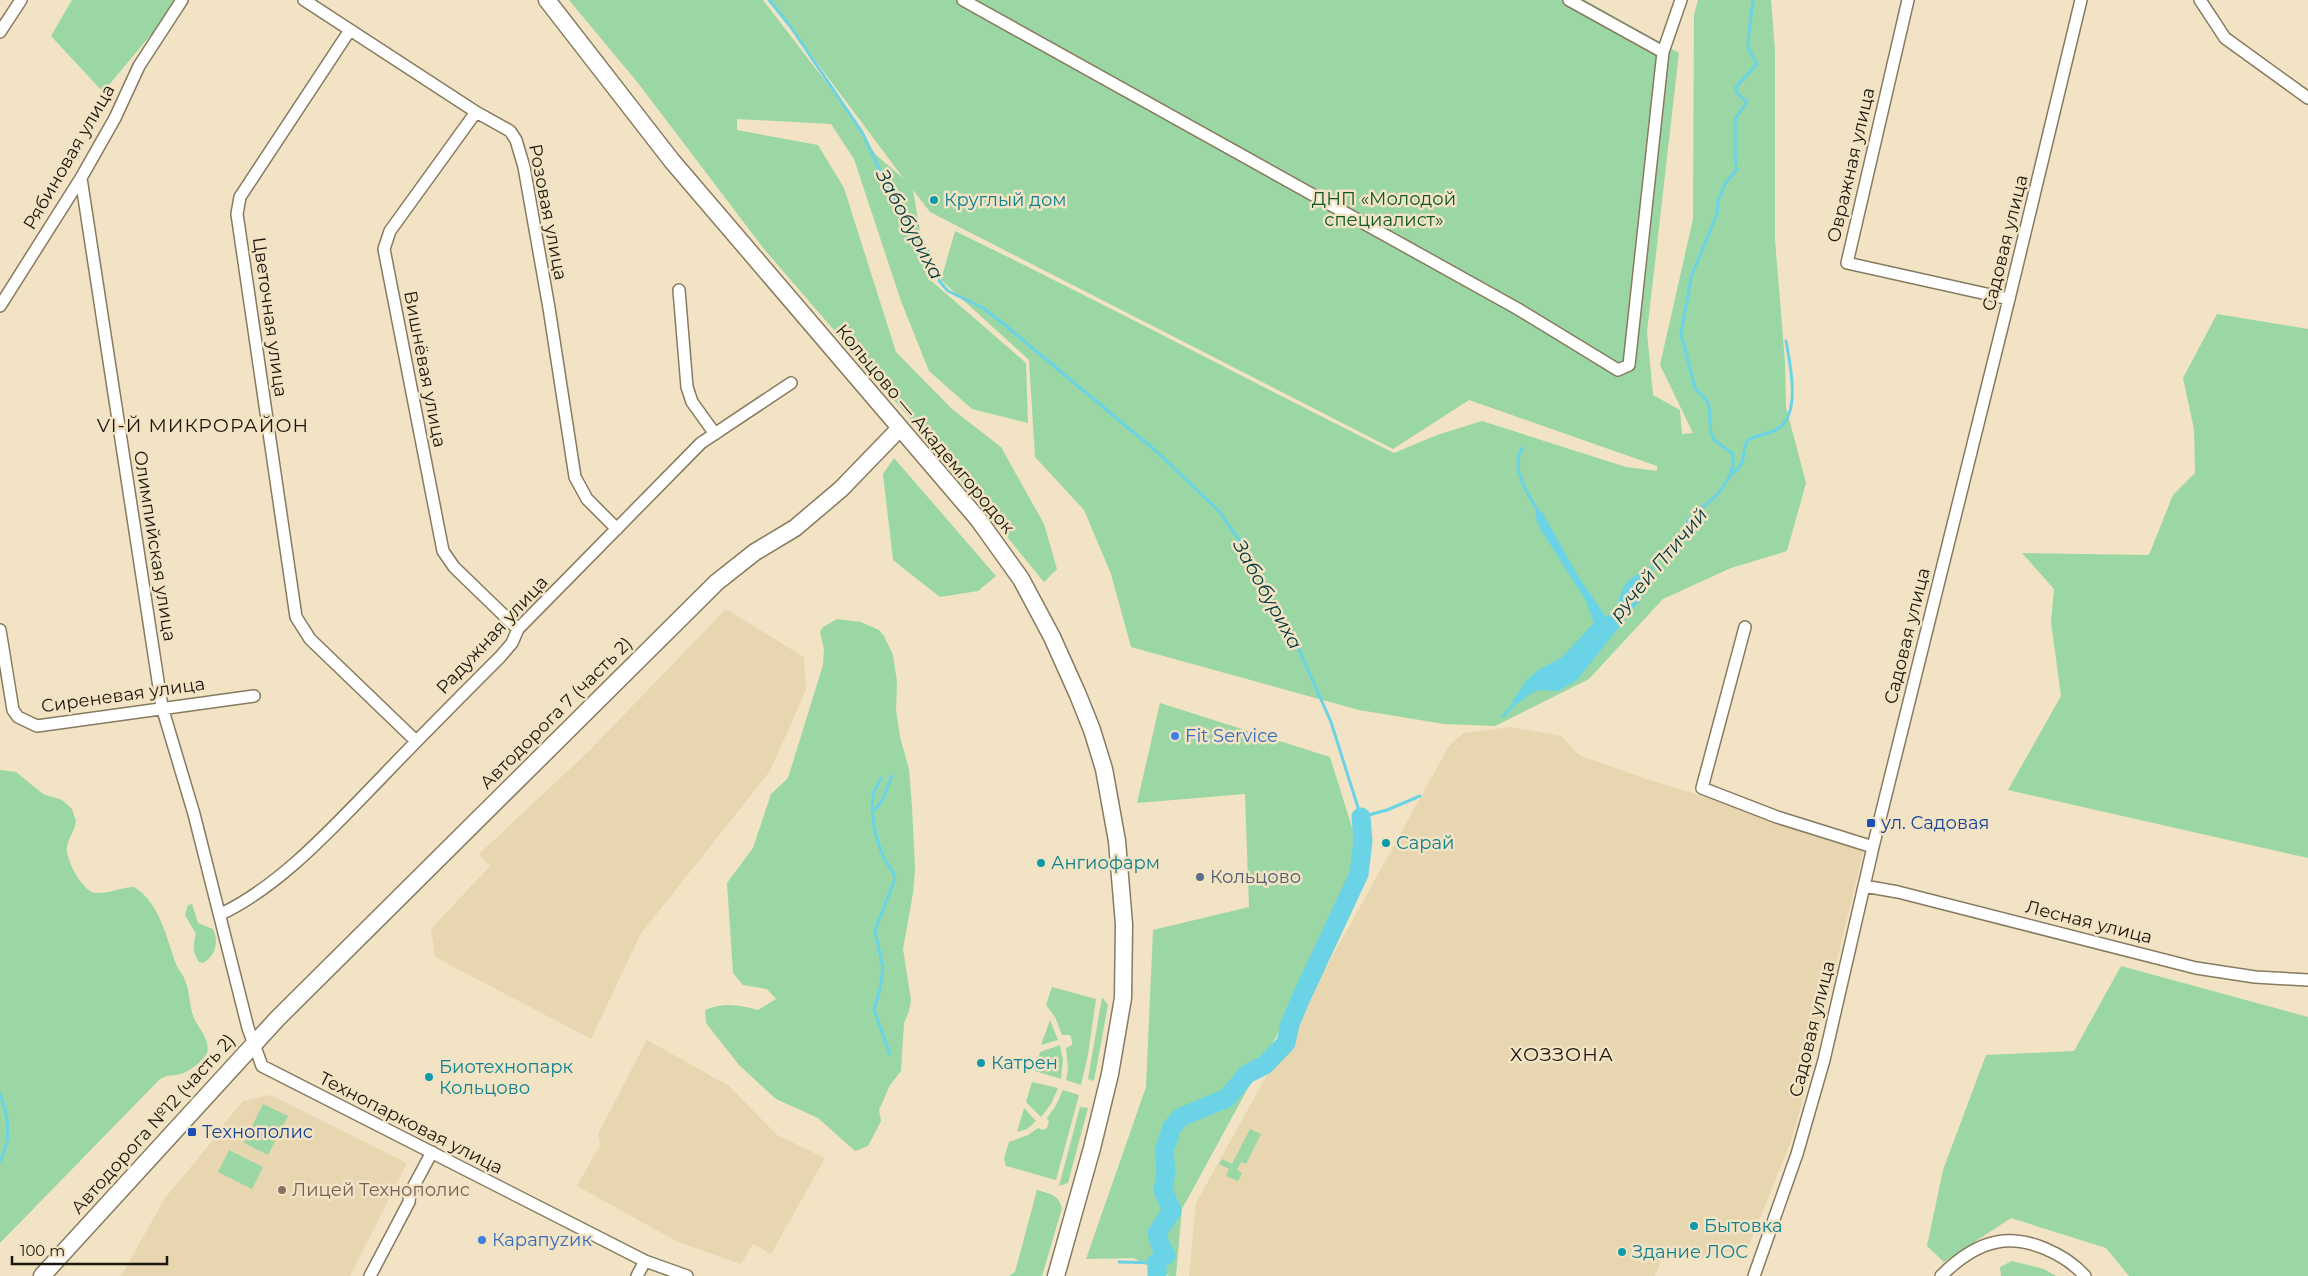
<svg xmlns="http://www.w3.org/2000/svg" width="2308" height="1276" viewBox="0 0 2308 1276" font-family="Montserrat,sans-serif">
	<rect width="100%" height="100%" fill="#f1e3c4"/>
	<!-- built -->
	<path fill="#e7d6b0" d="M726,609L804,657L806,690L770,771L640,935L591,1039L435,957L431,929L490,866L479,854L588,752Z
		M1511,727L1561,736L1579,755L1643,778L1728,804L1864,850L1802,1103L1791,1141L1748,1248L1699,1258L1667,1246L1655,1276H1189L1196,1203L1449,746L1464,733Z
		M647,1040L729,1086L777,1135L825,1158L771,1254L753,1244L741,1264L678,1242L577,1186L600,1145L598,1134Z
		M270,1095L407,1163L350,1276H120L125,1269L165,1198L214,1139L217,1132L243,1101Z"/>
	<!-- green -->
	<path fill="#9ad7a4" d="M72,0H180L103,92L51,36Z
		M569,0H763L843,104L875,154L904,179L770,0H1585L1679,53L1647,332L1653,395L1680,410L1682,434L1693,433L1660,365L1693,219L1694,15L1698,0H1771L1775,51V240L1785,362L1786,407L1806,483L1787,551L1731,568L1663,599L1589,679L1495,726L1444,724L1359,710L1131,647L1111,574L1084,510L1035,457L1029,360L941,280L955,231C1103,303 1248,380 1394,453L1437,435L1482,421L1626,467L1657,471V466L1469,400L1393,449L930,212L913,190L928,278L1026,363L1028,423L972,409L929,371L901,301L854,159L831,124L737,119V130L818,145L844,188L896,352L952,409L1001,447L1044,524L1057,569L1044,582L914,423L764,249L638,83Z
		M2217,314L2308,329V858L2008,790L2061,696L2051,622L2054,589L2022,553L2149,555L2173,495L2195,473L2194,429L2183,378Z
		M894,458L996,576L978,591L940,597L893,560L883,474Z
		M837,619L861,622L879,630L884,636L893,655L897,682L896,710L900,737L909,769L912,807L915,869L913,893L903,949L911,1000L909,1011L904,1023L901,1071L890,1085L879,1110L881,1121L868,1146L855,1151L818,1118L776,1099L739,1065L706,1023L705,1010C723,1002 740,1005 758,1010L776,999L767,989L743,985L733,973L727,883L753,848L771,794L788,778L823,665L824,649L820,632L823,627Z
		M1160,703L1330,757L1366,872L1182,1209L1176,1276H1169L1133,1258L1086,1259L1146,1087L1153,930L1249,907L1245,794L1137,803Z
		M0,770L16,772L43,794L62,800L72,809L76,821C75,831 68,838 67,847C65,859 83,893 96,893C109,894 121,887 134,887C160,903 166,937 176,964C178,970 183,974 185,980C190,992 189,1006 194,1018C198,1028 211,1040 207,1053C204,1060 188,1073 180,1074C170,1077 170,1073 159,1080L0,1243Z
		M192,904L198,923L213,929C219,941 216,956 203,963L199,962C192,951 193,945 196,934L185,915L188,905Z
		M2121,966L2308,1017V1276H2129L2106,1248L2011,1218L1944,1262L1927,1246L1943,1170L1986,1055L2074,1051Z
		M1052,987L1096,999L1088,1055L1081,1085L1066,1080L1068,1068L1066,1048L1072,1045V1040L1070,1035H1062L1055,1017L1046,1005Z
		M1102,997L1108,1005L1094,1081L1088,1079Z
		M1050,1020L1058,1040L1041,1045Z
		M1060,1045L1063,1060L1061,1079L1035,1071L1040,1052Z
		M1032,1082L1058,1088L1051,1104L1041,1117L1026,1102Z
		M1063,1090L1079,1095L1056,1180L1006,1166L1004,1158L1009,1142L1028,1135L1038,1128L1043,1130L1047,1128L1049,1122L1047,1118L1055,1107Z
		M263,1104L288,1116L268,1155L244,1143Z
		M1080,1107L1088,1108L1068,1183L1059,1186Z
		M1024,1108L1036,1121L1027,1129L1017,1132Z
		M1250,1129L1261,1134L1246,1164L1241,1162L1237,1170L1242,1173L1238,1181L1226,1176L1229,1169L1219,1164L1222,1159L1232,1164Z
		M229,1150L263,1167L252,1189L218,1172Z
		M1037,1190C1050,1194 1058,1194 1062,1208L1042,1276H1009L1015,1272Z
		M2012,1261L2044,1269L2056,1276H2001L2000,1267Z"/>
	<!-- water -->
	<path fill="#6ad3e5" d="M1537,510L1542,512L1578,576L1606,617L1614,612C1621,597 1622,577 1643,573L1648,578L1649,585L1643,597L1577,680L1558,691L1541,690L1532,693L1515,705L1512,702L1526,681L1538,670L1561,658L1594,623L1586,601L1539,527L1535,516Z"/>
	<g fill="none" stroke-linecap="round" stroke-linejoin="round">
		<!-- stream -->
		<path stroke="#6ad3e5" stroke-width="3" d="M769,0L790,26L862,132L902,217L907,226L927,248L940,282L948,291L983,308L1005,325L1157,452L1218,510L1247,551L1301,654L1331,722L1361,817L1387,810L1420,796
			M1522,448C1510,469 1528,494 1539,513
			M1730,475C1748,463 1740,458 1747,441C1756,434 1770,435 1779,428C1801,413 1790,363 1786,341
			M1646,580L1657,559L1679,543L1688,520L1718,494L1723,487L1730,476L1733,464V454L1714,440L1711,433L1709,408L1708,402L1695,388L1681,334L1691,277L1717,214L1718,201L1725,184L1737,169L1735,157V119L1747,102L1736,92V87L1757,64L1749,50L1748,42L1753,0
			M1503,716L1516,702
			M881,778C879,783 876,787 874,792C869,809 876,842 884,858C887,866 894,869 895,879L875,930L883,969L880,988L874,1010L890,1054
			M873,811C885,802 885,789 892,776
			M0,1094C9,1118 12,1138 0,1161
			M1119,1262L1156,1263"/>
		<!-- river -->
		<path stroke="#6ad3e5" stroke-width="19" d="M1157,1274V1262L1166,1255L1160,1244L1157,1233L1172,1211L1163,1190L1166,1172L1164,1151L1172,1127L1181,1117L1227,1098L1247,1074L1265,1065L1286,1043L1290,1024L1301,998L1359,874L1363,841L1361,817"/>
		<!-- street casing -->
		<g stroke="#877b5f" stroke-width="14">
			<path id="street" d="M304,0L476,112L510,131L516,140L524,167L549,308L575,477L587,499L617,529
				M963,0L1518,309L1618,370L1629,365L1663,52L1681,0
				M1569,0L1663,52
				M1908,0L1847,263L2009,299
				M2200,0L2225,38L2308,98
				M350,30L240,197L237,214L296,617L310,639L416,741
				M0,32L21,0
				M476,112L390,231L384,249L443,551L454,567L518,629
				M81,178L162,707L194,814L248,1028L262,1066L645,1261L687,1276
				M679,290L687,387L692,402L715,434
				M0,306L81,178L115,118L139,66L182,0
				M1745,627L1702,788L1777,817L1873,847
				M0,630L13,710L18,717L37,726L254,696
				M1864,886L1898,892L2196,968L2255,977L2308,980
				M221,914C282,885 335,825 382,777C421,736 460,697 500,657L512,643L518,629L701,443L791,383
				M370,1276L409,1202L410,1193L432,1152
				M637,1276L645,1261
				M1754,1276L1797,1154L1824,1060L1873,847L2009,299L2081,0
				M1941,1276C1956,1261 1975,1246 1997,1242C2027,1236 2065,1254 2085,1276"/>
		</g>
		<!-- secondary casing -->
		<g stroke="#877b5f" stroke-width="19">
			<path id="secondary" d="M547,0L672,161L978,519L1021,579L1052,637L1078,695L1092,730L1104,769L1117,841L1124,924L1123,998L1110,1074L1092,1148L1056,1276
				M42,1276L277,1019L717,582L755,552L795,528L841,489L900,428"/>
		</g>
		<!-- street -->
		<use href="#street" stroke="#fff" stroke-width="11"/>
		<!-- secondary -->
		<use href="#secondary" stroke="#fff" stroke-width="16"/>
	</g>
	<!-- markers -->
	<g fill="#0f9aa8" stroke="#f1e3c4" stroke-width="2">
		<circle cx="934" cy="200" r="5"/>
		<circle cx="1386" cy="843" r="5"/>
		<circle cx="1041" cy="863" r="5"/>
		<circle cx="981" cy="1063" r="5"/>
		<circle cx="429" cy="1077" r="5"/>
		<circle cx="1694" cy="1226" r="5"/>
		<circle cx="1622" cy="1252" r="5"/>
	</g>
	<g fill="#3f7fe0" stroke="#f1e3c4" stroke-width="2">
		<circle cx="1175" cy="736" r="5"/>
		<circle cx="482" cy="1240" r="5"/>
	</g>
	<g fill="#1a4fb4" stroke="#f1e3c4" stroke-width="2">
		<rect x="1866" y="818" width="10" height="10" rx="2.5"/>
		<rect x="187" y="1127" width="10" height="10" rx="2.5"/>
	</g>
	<circle fill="#5c6f8a" stroke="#f1e3c4" stroke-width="2" cx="1200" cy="877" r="5"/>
	<circle fill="#8d6e63" stroke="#f1e3c4" stroke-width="2" cx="282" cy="1190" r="5"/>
	<g text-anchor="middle" stroke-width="5" stroke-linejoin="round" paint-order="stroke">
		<!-- street labels -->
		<g font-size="18" fill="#1b170c" stroke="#f1e3c4">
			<text transform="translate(69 157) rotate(-60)" y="6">Рябиновая улица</text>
			<text transform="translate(1851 165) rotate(-77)" y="6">Овражная улица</text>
			<text transform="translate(548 212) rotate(79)" y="6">Розовая улица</text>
			<text transform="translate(2005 243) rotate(-76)" y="6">Садовая улица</text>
			<text transform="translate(270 317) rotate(82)" y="6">Цветочная улица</text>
			<text transform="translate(425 369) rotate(79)" y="6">Вишнёвая улица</text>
			<text transform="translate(925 429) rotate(50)" y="6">Кольцово — Академгородок</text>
			<text transform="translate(155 546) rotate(81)" y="6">Олимпийская улица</text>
			<text transform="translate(492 635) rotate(-47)" y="6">Радужная улица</text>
			<text transform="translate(1907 636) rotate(-76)" y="6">Садовая улица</text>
			<text transform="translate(123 695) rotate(-8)" y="6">Сиреневая улица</text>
			<text transform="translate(556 713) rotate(-45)" y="6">Автодорога 7 (часть 2)</text>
			<text transform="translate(2089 922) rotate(14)" y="6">Лесная улица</text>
			<text transform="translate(1812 1029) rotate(-76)" y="6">Садовая улица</text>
			<text transform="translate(411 1123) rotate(27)" y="6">Технопарковая улица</text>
			<text transform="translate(153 1124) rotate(-48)" y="6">Автодорога №12 (часть 2)</text>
		</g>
		<!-- park labels -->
		<g font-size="18" fill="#0e5726" stroke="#f1e3c4">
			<text x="1384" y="205">ДНП «Молодой<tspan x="1384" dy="21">специалист»</tspan></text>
		</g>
		<!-- culture labels -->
		<g font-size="18" fill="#0d838f" stroke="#f1e3c4" text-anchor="start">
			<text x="944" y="206">Круглый дом</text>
			<text x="1396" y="849">Сарай</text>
			<text x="1051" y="869">Ангиофарм</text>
			<text x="991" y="1069">Катрен</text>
			<text x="439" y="1073">Биотехнопарк<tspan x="439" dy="21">Кольцово</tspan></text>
			<text x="1704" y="1232">Бытовка</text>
			<text x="1632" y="1258">Здание ЛОС</text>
		</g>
		<!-- shop labels -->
		<g font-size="18" fill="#366cbe" stroke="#f1e3c4" text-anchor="start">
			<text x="1185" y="742">Fit Service</text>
			<text x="492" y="1246">Карапуzик</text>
		</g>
		<!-- transit labels -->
		<g font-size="18" fill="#164399" stroke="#f1e3c4" text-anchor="start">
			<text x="1881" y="829">ул. Садовая</text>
			<text x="202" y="1138">Технополис</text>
		</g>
		<!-- service labels -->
		<g font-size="18" fill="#4e5e75" stroke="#f1e3c4" text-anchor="start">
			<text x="1210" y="883">Кольцово</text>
		</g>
		<!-- education labels -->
		<g font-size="18" fill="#785e54" stroke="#f1e3c4" text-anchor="start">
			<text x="292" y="1196">Лицей Технополис</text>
		</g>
		<!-- water labels -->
		<g font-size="19" font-style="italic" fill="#01363d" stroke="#f1e3c4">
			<text transform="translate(910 224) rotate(62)" y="7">Забобуриха</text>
			<text transform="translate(1658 564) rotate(-50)" y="7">ручей Птичий</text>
			<text transform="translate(1268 594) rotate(61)" y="7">Забобуриха</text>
		</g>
		<!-- neighbourhood labels -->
		<g font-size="19" letter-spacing="1" fill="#1b170c" stroke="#f1e3c4">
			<text x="203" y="432">VI-Й МИКРОРАЙОН</text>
			<text x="1562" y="1061">ХОЗЗОНА</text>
		</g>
	</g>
	<!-- scale -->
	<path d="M12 1256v8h155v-8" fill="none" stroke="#1b170c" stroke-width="2.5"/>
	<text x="20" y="1256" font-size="15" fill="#1b170c" stroke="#f1e3c4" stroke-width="4" paint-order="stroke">100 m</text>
</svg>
